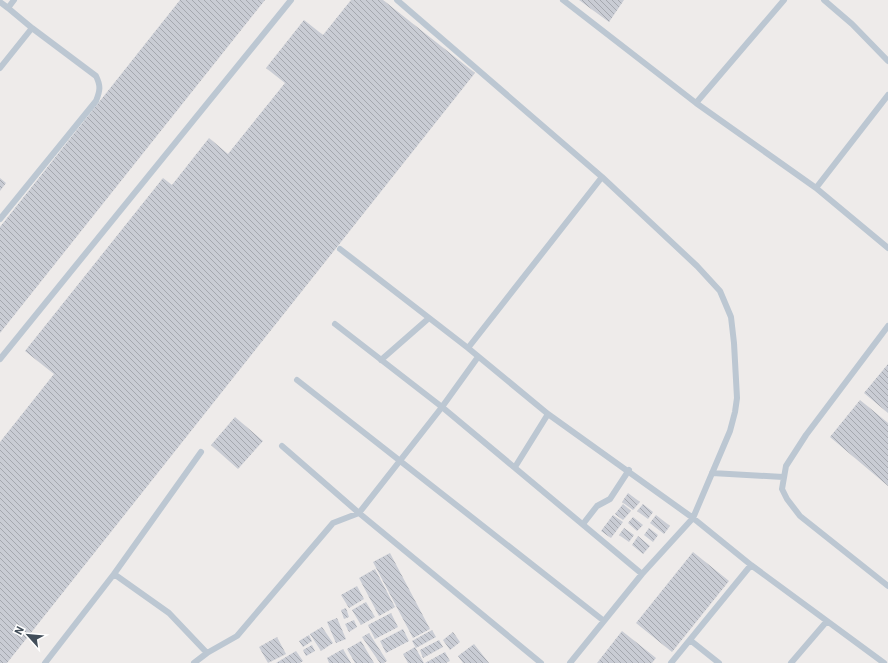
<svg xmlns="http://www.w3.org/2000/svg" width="888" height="663" viewBox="0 0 888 663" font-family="'IBM Plex Sans',sans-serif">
	<defs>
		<pattern id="building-back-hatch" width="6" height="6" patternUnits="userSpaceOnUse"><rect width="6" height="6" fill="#c9ccd4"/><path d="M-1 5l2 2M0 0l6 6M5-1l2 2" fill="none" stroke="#a5a8af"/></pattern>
	</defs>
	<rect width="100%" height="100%" fill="#eeebea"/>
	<!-- building -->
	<path fill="url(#building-back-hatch)" d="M180,0H265L0,333V227Z
		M351,0H383L475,73L7,663H0V442L54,374L25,351L163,178L172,185L209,138L228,154L285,83L266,68L304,20L323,35Z
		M579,0H624L609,22Z
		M0,178L6,183L0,191Z
		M888,364V413L864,393Z
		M860,400L888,423V486L830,437Z
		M235,417L263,441L238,469L211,445Z
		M628,493L640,502L633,510L622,502Z
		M623,504L631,511L623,520L615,514Z
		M643,504L653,512L648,519L637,511Z
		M613,515L623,522L611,538L601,531Z
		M656,515L670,526L664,534L650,523Z
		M633,517L643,525L637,531L628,523Z
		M624,528L634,535L629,542L619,535Z
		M649,528L658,535L653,542L644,535Z
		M638,536L650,546L643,554L632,545Z
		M693,552L729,581L672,652L636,623Z
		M390,553L430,629L413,638L373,562Z
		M375,569L395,607L379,616L359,578Z
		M357,586L364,599L349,608L341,595Z
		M366,602L375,617L361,625L352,610Z
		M346,608L349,617L344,619L341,610Z
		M391,613L398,627L375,639L368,625Z
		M337,618L346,639L336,643L327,622Z
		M354,620L357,627L349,632L345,624Z
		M322,627L333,643L321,651L310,634Z
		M403,629L409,641L386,653L380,641Z
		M432,630L436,637L416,648L412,641Z
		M622,631L656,658L652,663H597Z
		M453,632L460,642L450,650L443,640Z
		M369,633L387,661L384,663H380L362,637Z
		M309,635L312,641L303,647L299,641Z
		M277,637L286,654L268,663L259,647Z
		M439,640L443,647L423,658L420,650Z
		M361,641L374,663H355L347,649Z
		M474,644L489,663H463L458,656Z
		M312,645L315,651L306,656L303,650Z
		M415,647L424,663H408L403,654Z
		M343,649L351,663H329L327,658Z
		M296,651L303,661L300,663H276Z
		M445,652L450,661L446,663H425Z"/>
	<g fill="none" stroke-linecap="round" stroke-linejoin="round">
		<!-- service -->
		<path stroke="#bcc7d2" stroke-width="6" d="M14,0L8,8L32,28
			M397,0L602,177L697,266L720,291L731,317L734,343L737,398L735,412L730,431L693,518L642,574L570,663
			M563,0L696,103L816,188L888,248
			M824,0L852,24L888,61
			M0,2L8,8
			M0,68L32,28L96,76C101,86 100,91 96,101L0,219
			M696,103L784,0
			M816,188L888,95
			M340,249L468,348L548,414L693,518L751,565L884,663
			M335,324L442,407L642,574
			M888,326L806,435L786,466L782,489L787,499L800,516L888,586
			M468,348L602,177
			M0,359L291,0
			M381,360L429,318
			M297,380L604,621
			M282,446L359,513L442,407L478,357
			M515,467L548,414
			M712,473L783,477
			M583,524L597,506L610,499L629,470
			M114,574L169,613L207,653
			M690,640L719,663
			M45,663L114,574L201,452
			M194,663L207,653L237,636L333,523L359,513L541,663
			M671,663L751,565
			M791,663L827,621"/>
	</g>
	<!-- north arrow -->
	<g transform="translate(28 635) rotate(297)" stroke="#ffffff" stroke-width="3" paint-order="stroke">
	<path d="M0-3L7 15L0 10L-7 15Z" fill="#424e5a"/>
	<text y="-6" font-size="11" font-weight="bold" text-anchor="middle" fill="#424e5a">N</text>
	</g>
</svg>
